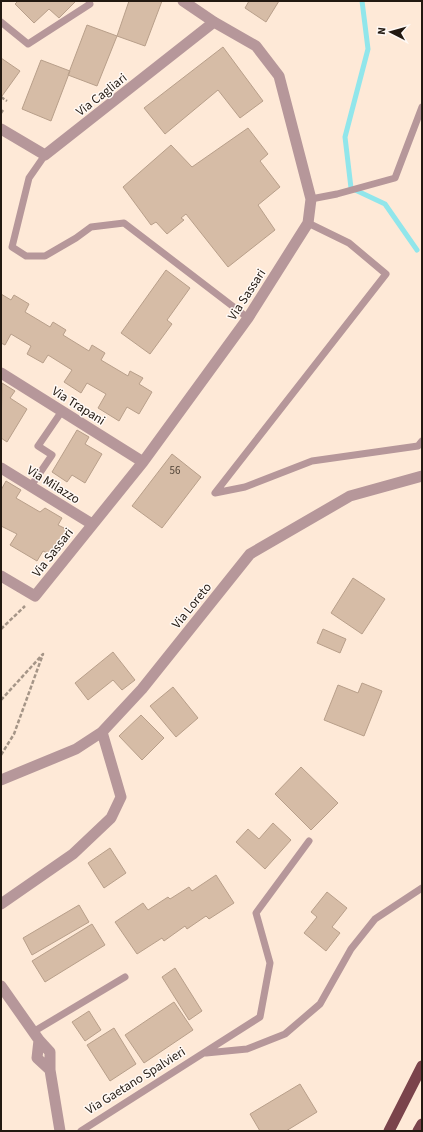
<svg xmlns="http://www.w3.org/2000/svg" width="423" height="1132" viewBox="0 0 423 1132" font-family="'Source Sans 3',sans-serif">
	<rect width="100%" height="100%" fill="#fee9d7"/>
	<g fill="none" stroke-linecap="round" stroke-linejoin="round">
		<!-- stream -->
		<path stroke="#91e6eb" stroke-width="5" d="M362,1L368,49L345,137L351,188L385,204L417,250"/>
	</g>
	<!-- building -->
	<path fill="#d6bca6" stroke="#b89f8a" d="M18,1H76L59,18L49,9L34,23L15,4Z
		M129,1H162L145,46L117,36Z
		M249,1H279L266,22L245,8Z
		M87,25L117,36L97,86L68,75Z
		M223,47L263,101L240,118L218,90L165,134L144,108Z
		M1,58L20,71L2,96L1,95Z
		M41,60L70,71L51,121L22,109Z
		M248,128L268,154L260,161L280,187L258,205L275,230L228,267L186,214L181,218L184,220L167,234L156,222L151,225L123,187L171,145L192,167Z
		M166,270L190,288L167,320L172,324L150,354L121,333Z
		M1,294L11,300L14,295L29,304L25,312L50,327L53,322L66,330L63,335L89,351L92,345L105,353L101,360L128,376L130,371L143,378L139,384L152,392L139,414L127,407L119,421L98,408L106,394L87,383L81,393L64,382L72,370L48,355L43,363L27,354L31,346L11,334L5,345L1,343Z
		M2,383L15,391L10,398L27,409L7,442L1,438Z
		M77,430L89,437L85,444L102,454L85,483L72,475L67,482L52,472Z
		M172,454L201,477L162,528L132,506Z
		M6,481L21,490L16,498L40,512L45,508L62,518L58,525L68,530L53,556L43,551L37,561L10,545L17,534L1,526V490Z
		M353,578L385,599L362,634L331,613Z
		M323,629L346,639L340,653L317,643Z
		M113,652L135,680L122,690L113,680L88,700L75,683Z
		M362,683L382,691L364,736L324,720L338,685L358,693Z
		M173,687L198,718L176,737L150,706Z
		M141,715L164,738L142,760L119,736Z
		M301,767L338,803L311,830L275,794Z
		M273,823L291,840L265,869L236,842L248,829L259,839Z
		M110,848L126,873L104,888L88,863Z
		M216,875L234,903L209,919L206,916L187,929L185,926L164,941L162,938L137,954L115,922L143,903L148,910L168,897L170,899L189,887L192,891Z
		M327,892L347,908L332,927L340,933L326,951L304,933L317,917L311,912Z
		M79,905L89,922L32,955L23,938Z
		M92,924L105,945L45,982L32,961Z
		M175,968L202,1011L189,1020L162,977Z
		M174,1002L193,1030L144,1063L125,1035Z
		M89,1011L101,1030L85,1041L72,1022Z
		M114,1028L136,1064L110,1081L87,1045Z
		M300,1084L317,1112L286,1131H260L250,1114Z"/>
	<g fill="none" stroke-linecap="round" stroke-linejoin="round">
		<!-- path -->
		<path stroke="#a59587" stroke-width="2.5" stroke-dasharray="4 2" stroke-linecap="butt" d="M1,97L7,101
			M1,113L3,110
			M1,629L25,606
			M1,700L43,654L14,734L1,755"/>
		<!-- service -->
		<path stroke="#b6979a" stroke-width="7" d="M1,22L28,44L90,4L89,1
			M45,155L29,178L12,247L26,256H45L76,238L91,227L124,223L248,318
			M311,199L337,194L395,178L422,107
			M308,223L349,243L386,274L215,493L245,487L312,461L418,446L422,441
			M31,486L52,455L38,446L62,411
			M33,1032L125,977
			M206,1053L247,1049L285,1034L320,1004L351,949L375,919L422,888
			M81,1131L260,1017L270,963L256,913L309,841"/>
		<!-- minor -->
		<path stroke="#b6979a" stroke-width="11" d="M1,129L45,155L214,22
			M1,373L143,462
			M1,468L92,524
			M1,576L35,596L143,462L248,318L308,223L311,199L279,76L256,46L214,22L183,1
			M1,780L76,749L102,732L142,689L250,554L350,496L422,476
			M1,904L73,854L111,818L121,797L102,732
			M1,986L39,1040L50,1052V1070L60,1131
			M39,1040L37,1058L50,1070"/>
		<!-- trunk -->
		<path stroke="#7a434b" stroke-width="11" d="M389,1131L422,1066
			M418,1131L422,1124"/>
	</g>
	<g text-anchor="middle" stroke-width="3" stroke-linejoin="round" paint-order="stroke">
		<!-- number labels -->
		<g font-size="11" fill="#4f4236">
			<text x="175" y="474">56</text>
		</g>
		<!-- street labels -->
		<g font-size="13" fill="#221911" stroke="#fff9f5">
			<text transform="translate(101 94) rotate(-38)" y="5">Via Cagliari</text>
			<text transform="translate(246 294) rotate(-57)" y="5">Via Sassari</text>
			<text transform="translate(79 405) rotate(32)" y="5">Via Trapani</text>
			<text transform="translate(54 484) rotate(32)" y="5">Via Milazzo</text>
			<text transform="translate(52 552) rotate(-52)" y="5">Via Sassari</text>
			<text transform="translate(191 605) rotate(-51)" y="5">Via Loreto</text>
			<text transform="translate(135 1080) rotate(-32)" y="5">Via Gaetano Spalvieri</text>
		</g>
	</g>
	<!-- border -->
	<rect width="423" height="1132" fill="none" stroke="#221911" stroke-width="4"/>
	<!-- north arrow -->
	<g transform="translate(391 32) rotate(276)" stroke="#fff9f5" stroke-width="3" paint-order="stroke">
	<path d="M0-3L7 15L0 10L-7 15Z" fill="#221911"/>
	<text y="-6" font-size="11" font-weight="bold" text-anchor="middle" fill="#221911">N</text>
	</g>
</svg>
